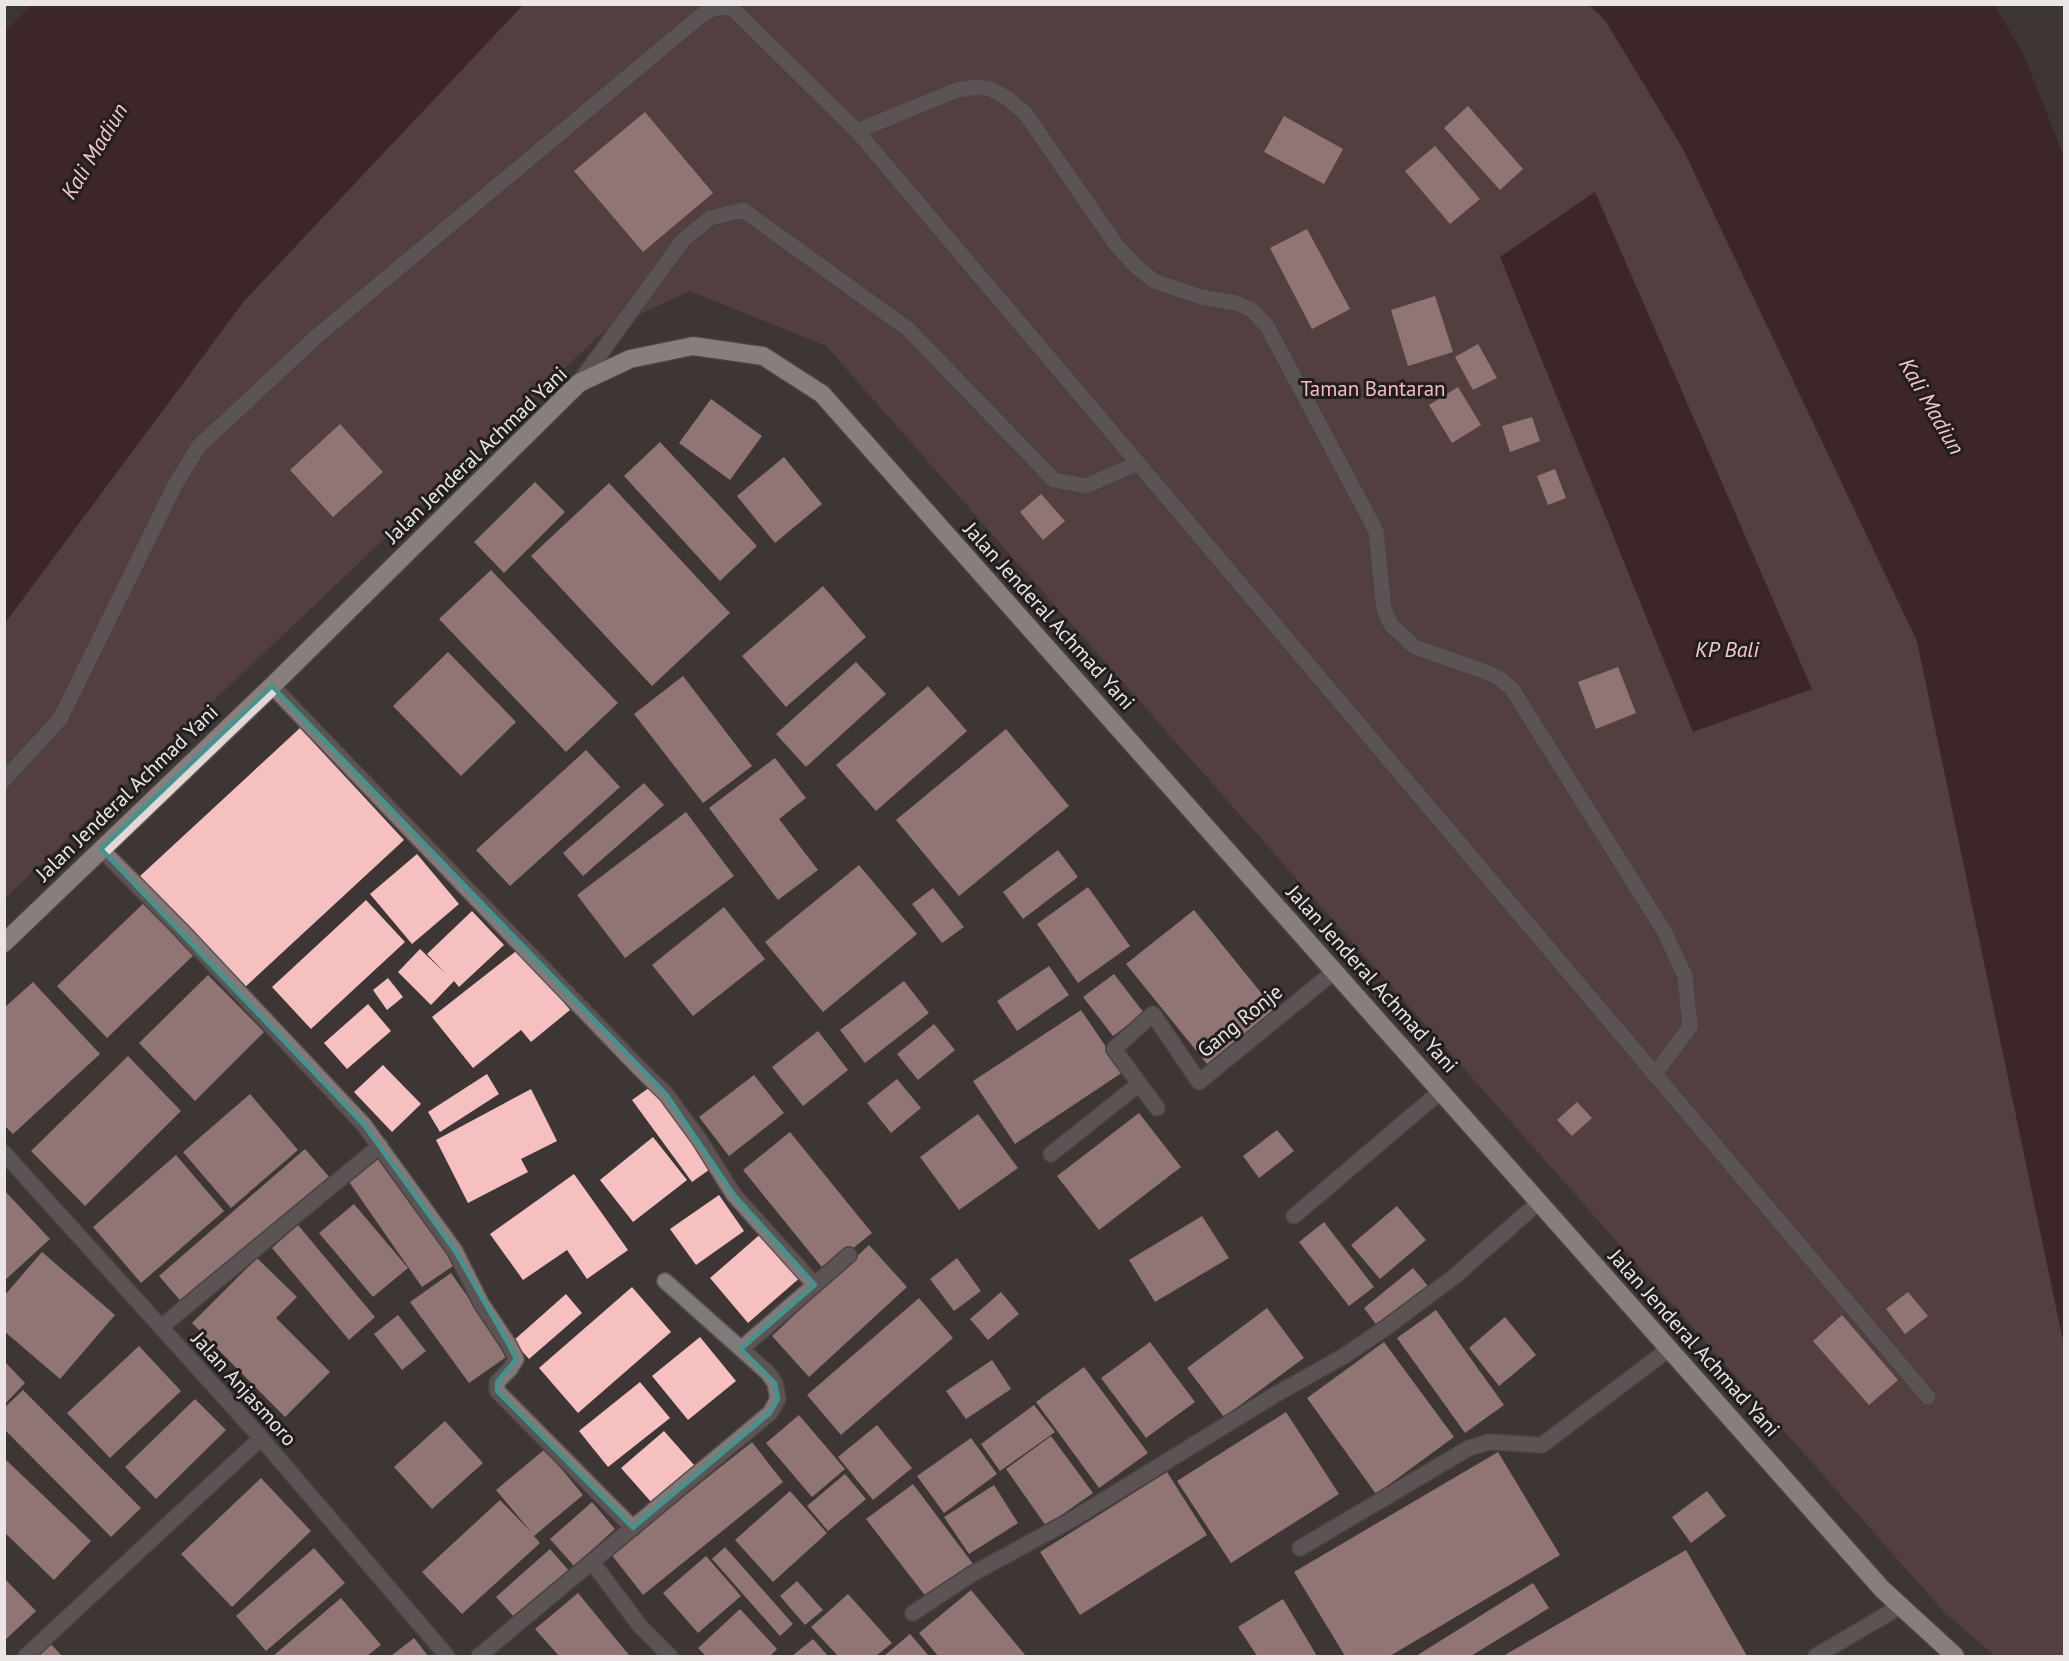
<svg xmlns="http://www.w3.org/2000/svg" width="2069" height="1661" viewBox="0 0 2069 1661" font-family="'PT Sans',sans-serif">
	<rect width="100%" height="100%" fill="#3e3535"/>
	<!-- green -->
	<path fill="#6d4d4e" d="M523,5H1589L1605,20L1683,149L1917,641L2062,1336L2064,1340V1656H1995L1944,1612L826,346L690,291L604,331L5,898V623L244,301Z"/>
	<!-- water -->
	<path fill="#3c1418" d="M33,4L523,5L244,301L5,623L4,33Z
		M1589,5H1994L2023,53L2064,157V1340L2062,1336L1917,641L1683,149L1605,20Z
		M1595,192L1812,689L1693,732L1500,257Z"/>
	<!-- building -->
	<path fill="#f6c0c1" d="M1468,106L1523,169L1500,190L1444,128Z
		M645,112L713,193L643,252L574,171Z
		M1284,116L1343,149L1324,184L1264,152Z
		M1435,146L1480,199L1450,224L1405,171Z
		M1307,229L1350,309L1312,329L1270,248Z
		M1435,296L1453,352L1408,366L1391,310Z
		M1478,344L1497,378L1473,390L1455,357Z
		M1458,387L1481,425L1452,443L1429,405Z
		M711,399L762,436L730,480L679,443Z
		M1532,417L1540,441L1510,452L1502,426Z
		M340,424L383,472L333,517L290,470Z
		M660,442L757,546L720,581L624,476Z
		M784,457L822,504L775,543L737,496Z
		M1555,469L1566,498L1548,505L1537,476Z
		M535,482L565,512L504,573L474,542Z
		M609,483L730,613L652,686L531,556Z
		M1041,494L1065,521L1043,540L1020,512Z
		M491,570L618,703L566,752L439,619Z
		M823,586L866,637L786,707L742,656Z
		M448,652L516,722L461,776L393,706Z
		M856,662L886,694L806,767L776,734Z
		M1618,667L1636,713L1596,729L1578,682Z
		M683,676L752,766L703,803L634,714Z
		M928,686L967,731L876,811L836,765Z
		M300,728L404,840L243,989L139,877Z
		M1006,729L1069,806L959,896L896,820Z
		M586,750L620,787L510,886L476,850Z
		M775,758L806,798L779,819L818,870L778,900L709,808Z
		M644,783L664,805L583,876L563,853Z
		M686,812L734,876L625,958L577,895Z
		M1058,850L1078,877L1023,919L1003,892Z
		M417,854L459,904L412,944L370,894Z
		M859,865L917,934L823,1012L765,942Z
		M1088,887L1130,946L1078,983L1037,924Z
		M933,888L964,927L942,943L912,904Z
		M147,900L197,952L107,1038L57,986Z
		M366,900L405,942L311,1029L272,987Z
		M724,907L765,959L693,1016L652,965Z
		M1194,910L1275,1010L1207,1064L1126,964Z
		M472,911L504,945L459,987L454,981L431,1005L398,972L420,949L445,973L427,954Z
		M520,948L570,1010L531,1042L521,1030L473,1068L432,1017Z
		M1049,966L1069,995L1017,1031L997,1001Z
		M1114,974L1144,1013L1113,1036L1083,997Z
		M208,975L264,1032L195,1101L139,1043Z
		M388,978L403,997L387,1010L373,990Z
		M904,981L929,1013L865,1063L840,1030Z
		M33,982L100,1054L13,1134L4,1125V1008Z
		M368,1004L391,1031L347,1069L324,1043Z
		M1081,1010L1123,1072L1015,1144L973,1081Z
		M934,1024L955,1050L918,1080L897,1054Z
		M818,1031L848,1070L803,1106L772,1067Z
		M128,1056L181,1111L85,1206L31,1151Z
		M383,1065L421,1104L392,1132L354,1092Z
		M487,1074L499,1094L440,1132L428,1112Z
		M754,1075L784,1113L729,1156L699,1117Z
		M897,1079L921,1108L891,1133L867,1103Z
		M653,1085L713,1167L692,1182L632,1100Z
		M531,1089L557,1141L521,1159L528,1172L468,1203L436,1140Z
		M250,1094L298,1150L231,1208L183,1152Z
		M1577,1102L1592,1118L1572,1136L1557,1120Z
		M1139,1113L1181,1167L1099,1230L1057,1176Z
		M978,1114L1018,1168L959,1210L920,1157Z
		M1277,1130L1294,1151L1259,1178L1243,1156Z
		M790,1132L872,1233L825,1271L743,1170Z
		M653,1137L687,1180L633,1222L600,1180Z
		M305,1149L331,1179L185,1306L159,1276Z
		M176,1155L224,1211L141,1283L93,1227Z
		M381,1156L456,1264L422,1287L347,1179Z
		M574,1174L628,1250L587,1279L567,1250L523,1280L490,1234Z
		M4,1190L50,1239L4,1281Z
		M719,1195L744,1231L696,1265L670,1229Z
		M354,1204L408,1268L373,1297L319,1233Z
		M1397,1206L1426,1240L1380,1279L1351,1245Z
		M1202,1216L1229,1258L1155,1302L1129,1260Z
		M1324,1222L1374,1287L1349,1306L1299,1242Z
		M298,1225L375,1317L349,1340L272,1248Z
		M764,1231L802,1276L748,1323L710,1278Z
		M869,1245L907,1287L809,1377L772,1336Z
		M42,1252L115,1315L60,1379L4,1331V1296Z
		M257,1258L297,1297L276,1318L330,1372L285,1417L192,1323Z
		M957,1258L981,1291L954,1311L930,1279Z
		M1413,1268L1428,1286L1378,1327L1364,1308Z
		M451,1273L509,1355L469,1383L410,1302Z
		M632,1287L671,1332L578,1413L539,1368Z
		M1001,1292L1019,1314L988,1340L970,1319Z
		M1908,1292L1928,1316L1905,1334L1886,1309Z
		M566,1294L582,1313L529,1359L513,1341Z
		M919,1298L953,1338L841,1435L807,1395Z
		M1267,1308L1304,1358L1224,1417L1187,1368Z
		M1436,1310L1504,1405L1465,1433L1397,1338Z
		M398,1315L426,1351L402,1370L374,1334Z
		M1842,1315L1898,1380L1869,1405L1813,1341Z
		M1505,1317L1536,1355L1499,1386L1469,1348Z
		M700,1337L736,1381L688,1420L652,1376Z
		M1150,1342L1195,1402L1146,1438L1101,1378Z
		M1384,1342L1454,1437L1376,1494L1307,1398Z
		M139,1346L181,1391L110,1458L67,1413Z
		M992,1360L1011,1389L966,1419L946,1391Z
		M5,1362L25,1383L5,1404Z
		M1084,1367L1148,1453L1099,1488L1036,1402Z
		M640,1382L670,1418L608,1467L579,1431Z
		M23,1390L141,1508L111,1537L4,1429V1408Z
		M195,1399L226,1430L156,1499L125,1467Z
		M1034,1405L1055,1432L1000,1471L981,1444Z
		M1286,1412L1339,1494L1231,1563L1177,1481Z
		M799,1415L845,1469L812,1497L766,1443Z
		M445,1421L483,1463L432,1509L394,1467Z
		M877,1425L912,1468L873,1500L838,1457Z
		M664,1431L695,1466L652,1503L621,1468Z
		M1051,1436L1093,1493L1046,1526L1006,1469Z
		M971,1438L997,1474L944,1513L917,1476Z
		M752,1442L783,1482L643,1595L611,1554Z
		M545,1449L583,1495L534,1536L540,1543L462,1614L422,1572L500,1500L532,1533L496,1490Z
		M1498,1452L1560,1555L1390,1656H1345L1294,1572Z
		M4,1458L91,1541L54,1580L4,1532Z
		M1167,1472L1207,1535L1080,1615L1040,1552Z
		M845,1474L866,1499L828,1531L807,1506Z
		M261,1478L311,1531L232,1607L181,1554Z
		M913,1484L973,1564L927,1598L866,1519Z
		M994,1485L1018,1523L969,1554L944,1517Z
		M790,1491L827,1533L773,1582L735,1540Z
		M1707,1491L1726,1516L1691,1543L1672,1517Z
		M592,1502L615,1529L574,1566L550,1539Z
		M725,1547L793,1624L780,1636L712,1559Z
		M314,1548L345,1583L266,1651L236,1616Z
		M550,1549L570,1572L516,1619L496,1597Z
		M1686,1550L1747,1656H1503Z
		M706,1556L741,1596L698,1633L663,1593Z
		M4,1578L36,1611L4,1641Z
		M797,1581L823,1610L805,1625L780,1596Z
		M1533,1583L1549,1608L1471,1656H1416Z
		M971,1590L1026,1656H938L919,1633Z
		M578,1593L624,1649L630,1656H559L535,1629Z
		M848,1594L892,1643L876,1656H838L811,1627Z
		M341,1598L381,1645L367,1656H273Z
		M1283,1599L1317,1656H1257L1238,1627Z
		M740,1609L777,1649L770,1656H706L698,1648Z
		M910,1634L929,1656H884Z
		M414,1638L428,1656H391Z
		M813,1639L828,1656H792Z
		M50,1643L62,1656H36Z"/>
	<g fill="none" stroke-linecap="round" stroke-linejoin="round">
		<!-- minor casing -->
		<g stroke="#5a5151" stroke-width="18">
			<path id="minor" d="M857,131L957,90L977,87L991,89L1007,98L1025,113L1117,246L1137,267L1154,281L1201,297L1236,303L1252,310L1267,326L1376,531L1384,609L1391,625L1415,647L1483,671L1499,678L1512,689L1664,931L1685,976L1690,1027L1654,1075
				M579,383L683,240L710,218L743,210L908,329L1054,480L1086,486L1138,463
				M272,686L642,1071L666,1094L699,1139L734,1195L815,1285
				M4,780L60,719L175,485L199,446L316,337L698,18C710,9 717,6 732,8L857,131L1928,1397
				M101,849L181,930L364,1125L455,1251L481,1303L509,1345L516,1359L510,1369L497,1382V1391L633,1528
				M1157,1108L1114,1049L1153,1014L1199,1082L1335,971
				M4,1153L261,1438L447,1656
				M1051,1154L1139,1084
				M1294,1216L1441,1091
				M161,1327L380,1146
				M741,1349L849,1255
				M1300,1548L1469,1448L1489,1442L1542,1445L1669,1349
				M592,1562L640,1626L670,1656
				M913,1613L972,1574L1073,1519L1273,1396L1344,1356L1387,1327L1455,1276L1539,1202
				M26,1656L261,1438
				M479,1656L770,1413L778,1399L775,1383L768,1373L665,1281
				M1816,1656L1901,1606"/>
		</g>
		<!-- highway casing -->
		<g stroke="#5a5151" stroke-width="21">
			<path id="highway" d="M4,943L272,686L579,383L630,359L693,346L763,356L822,394L1882,1589L1955,1656"/>
		</g>
		<!-- minor -->
		<use href="#minor" stroke="#807b7b" stroke-width="15"/>
		<!-- highway -->
		<use href="#highway" stroke="#e3d7d7" stroke-width="18"/>
	</g>
	<!-- marked area -->
	<path d="M0 0H2069V1661H0ZM272,686L666,1094L734,1195L815,1285L741,1349L775,1383L778,1399L770,1413L633,1528L497,1391V1382L516,1359L509,1345L455,1251L364,1125L101,849Z" fill="#3e3535" fill-opacity=".55" fill-rule="evenodd"/>
	<path fill="none" stroke="#46928c" stroke-width="4.5" stroke-linejoin="round" d="M272,686L666,1094L734,1195L815,1285L741,1349L775,1383L778,1399L770,1413L633,1528L497,1391V1382L516,1359L509,1345L455,1251L364,1125L101,849Z"/>
	<g text-anchor="middle" stroke-width="6" stroke-linejoin="round" paint-order="stroke">
		<!-- park labels -->
		<g font-size="21" fill="#fababc" stroke="#221e1e">
			<text x="1373" y="396">Taman Bantaran</text>
		</g>
		<!-- street labels -->
		<g font-size="21" fill="#ebe5e5" stroke="#221e1e">
			<text transform="translate(476 455) rotate(-44)" y="7">Jalan Jenderal Achmad Yani</text>
			<text transform="translate(1049 616) rotate(48)" y="7">Jalan Jenderal Achmad Yani</text>
			<text transform="translate(127 793) rotate(-44)" y="7">Jalan Jenderal Achmad Yani</text>
			<text transform="translate(1372 979) rotate(48)" y="7">Jalan Jenderal Achmad Yani</text>
			<text transform="translate(1240 1021) rotate(-39)" y="7">Gang Ronje</text>
			<text transform="translate(1694 1343) rotate(48)" y="7">Jalan Jenderal Achmad Yani</text>
			<text transform="translate(244 1389) rotate(48)" y="7">Jalan Anjasmoro</text>
		</g>
		<!-- water labels -->
		<g font-size="22" font-style="italic" fill="#f8c7c8" stroke="#221e1e">
			<text transform="translate(94 151) rotate(-59)" y="8">Kali Madiun</text>
			<text transform="translate(1932 406) rotate(60)" y="8">Kali Madiun</text>
			<text x="1727" y="657">KP Bali</text>
		</g>
	</g>
	<!-- border -->
	<rect width="2069" height="1661" fill="none" stroke="#ebe5e5" stroke-width="12"/>
</svg>
